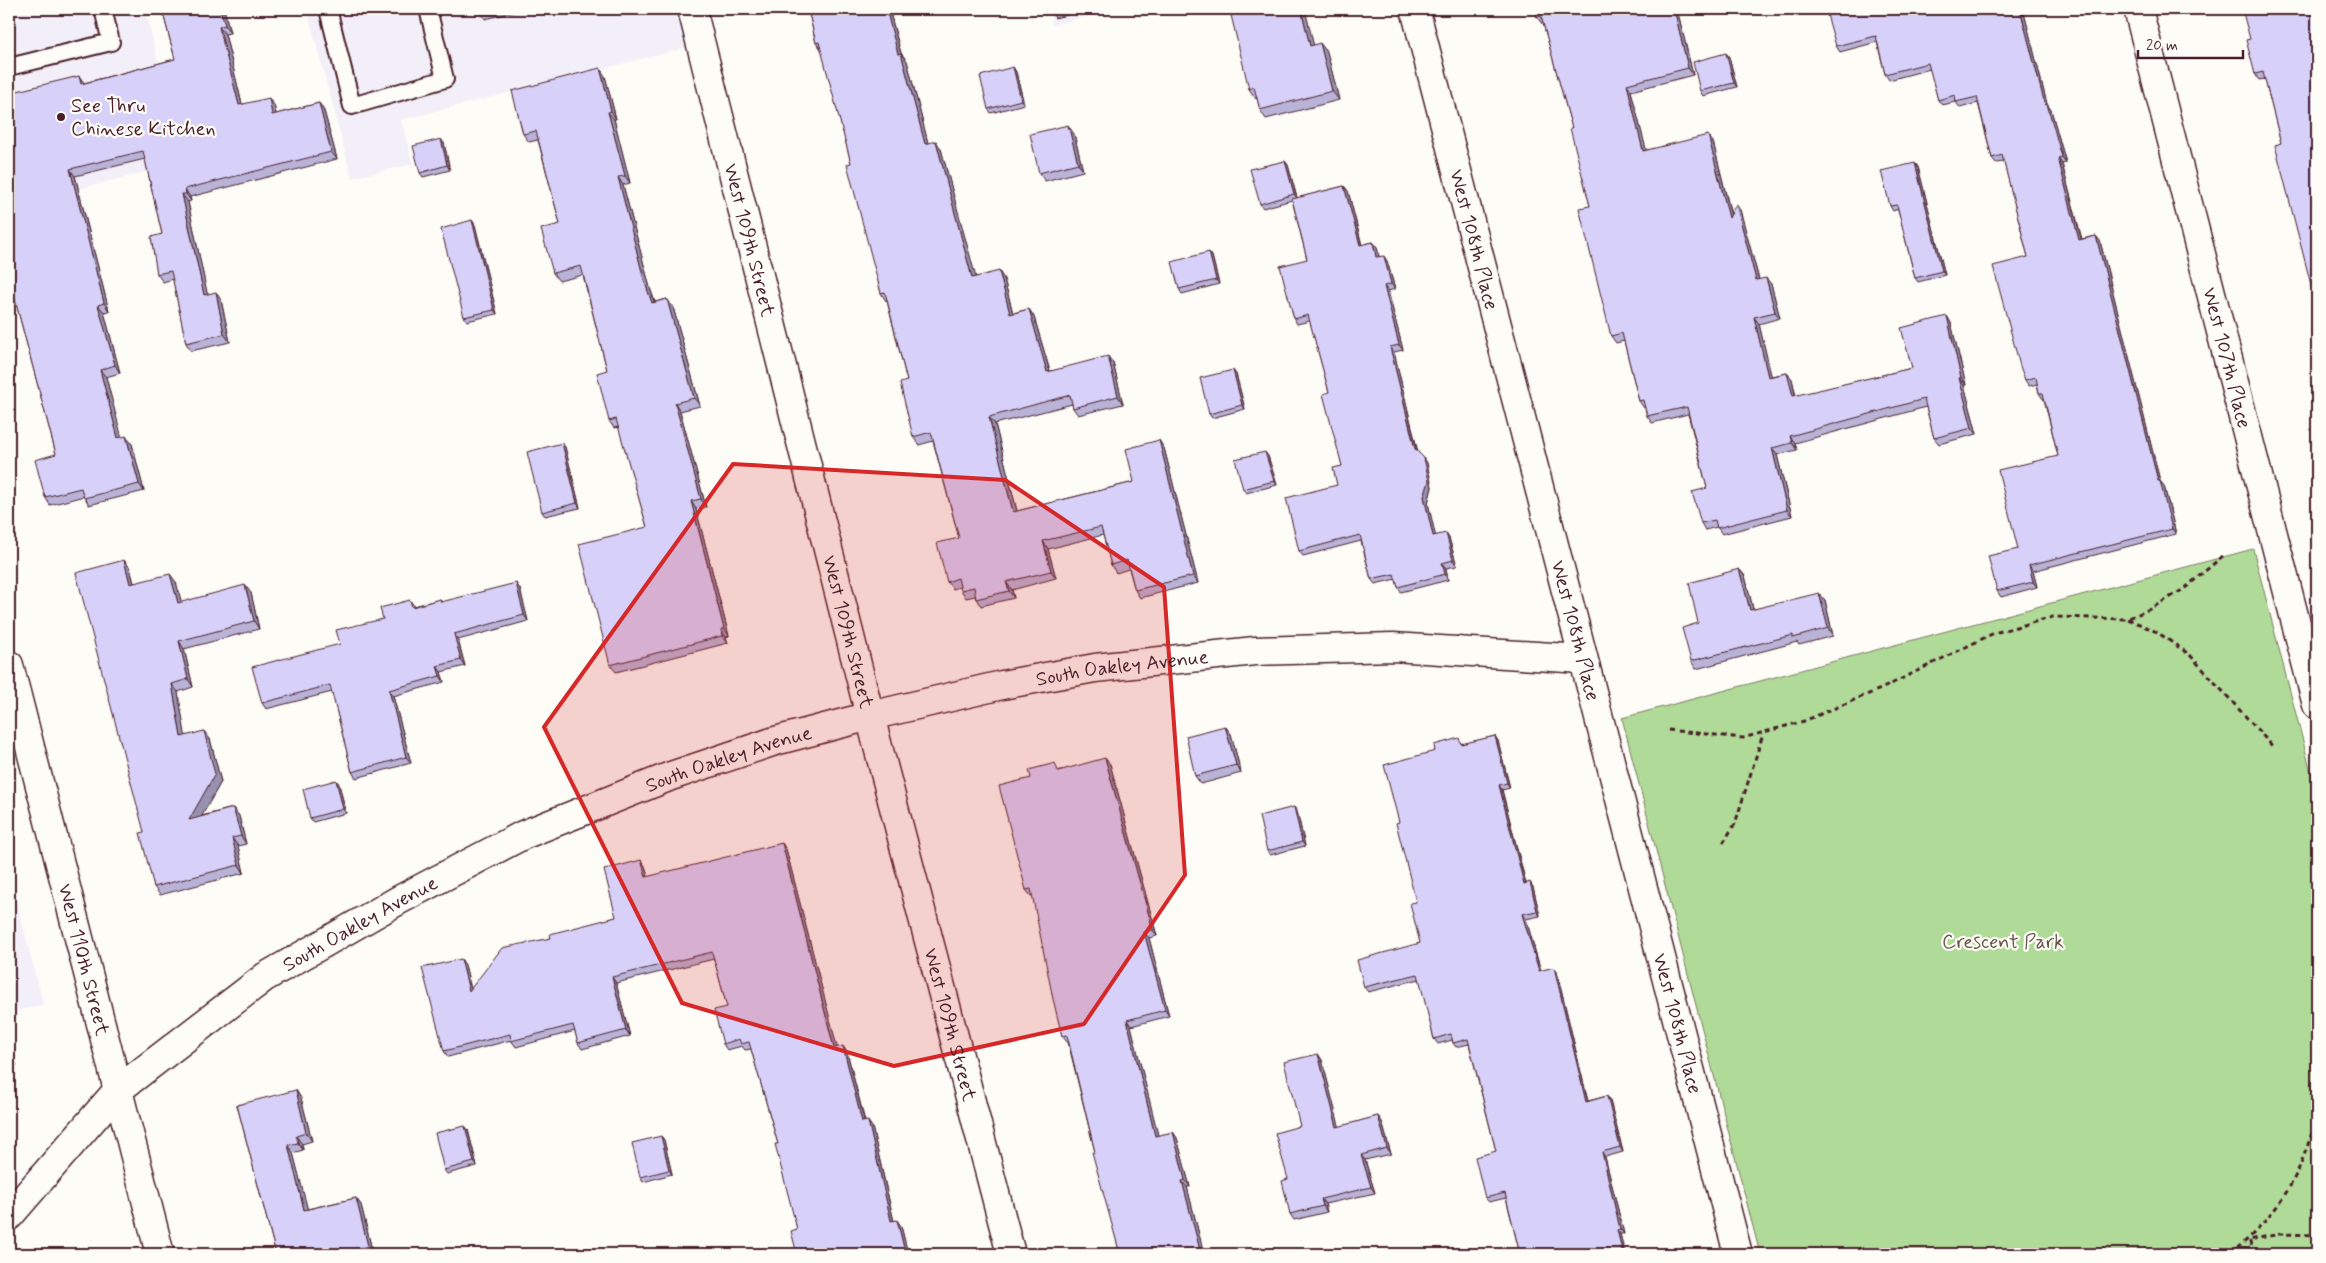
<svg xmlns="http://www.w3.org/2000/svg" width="2326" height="1263" viewBox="0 0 2326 1263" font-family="Mynerve,sans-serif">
	<rect width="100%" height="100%" fill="#fdfcf7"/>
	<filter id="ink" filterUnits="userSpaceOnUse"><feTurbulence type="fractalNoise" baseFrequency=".02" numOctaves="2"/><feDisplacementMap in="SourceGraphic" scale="10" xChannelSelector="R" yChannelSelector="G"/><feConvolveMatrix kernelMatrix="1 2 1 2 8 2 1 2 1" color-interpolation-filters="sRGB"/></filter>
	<g filter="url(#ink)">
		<!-- built -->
		<path fill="#f2eff8" d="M17,9H145L183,163L9,206V11Z
			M307,9H689L699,44L401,120L413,164L352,178Z
			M1049,9H1113L1053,25Z
			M9,872L43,1004L9,1013Z"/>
		<!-- green -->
		<path fill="#b0da98" stroke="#7d7c62" d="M2253,549L2317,795V1254H1760L1622,718Z"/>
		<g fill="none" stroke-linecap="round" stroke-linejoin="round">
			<!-- service casing -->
			<g stroke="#4a1f2b" stroke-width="20">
				<path id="service" d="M328,9L352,106L445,79L428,9
					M9,67L111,42L103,9"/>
			</g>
			<!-- minor casing -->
			<g stroke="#4a1f2b" stroke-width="31">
				<g id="minor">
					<path id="s1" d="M692,9L870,716L1011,1254"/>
					<path id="s2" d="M1415,9L1738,1254"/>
					<path id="s3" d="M2138,9L2317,705"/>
					<path id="s4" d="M9,665L160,1254"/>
					<path id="s5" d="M9,1216L118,1090L265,977L399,900L523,835L671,776L775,741L870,716L1002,685L1095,668L1255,651L1393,647L1583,659"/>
				</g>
			</g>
			<!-- path -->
			<path stroke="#4a1f2b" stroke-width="3" stroke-dasharray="5 4" stroke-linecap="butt" d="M2128,619L2157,632L2190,655L2274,748
				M1668,730L1743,738L1804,721L1883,688L1994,633L2053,617L2127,619L2152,608L2184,589L2224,555
				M1723,843L1735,824L1763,734
				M2230,1254C2260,1231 2287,1199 2301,1163C2307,1148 2312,1133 2317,1118
				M2255,1254L2249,1240L2280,1234L2317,1235"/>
			<!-- service -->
			<use href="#service" stroke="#fdfcf7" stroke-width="16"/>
			<!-- minor -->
			<use href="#minor" stroke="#fdfcf7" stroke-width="28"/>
		</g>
		<!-- wall -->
		<path fill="#b9b4d7" stroke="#4a1f2b" d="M162,9H224L230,33L225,34L242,104L274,105L276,114L319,103L324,111L337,159L190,197L191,201L188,202L207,294L221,300L230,342L191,351L186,343L173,279L163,282L157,274L162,234L145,159L75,176L109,311L104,312L120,373L106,377L121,438L132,444L144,491L89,505L84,496L50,505L45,497L56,454L9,277L79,76L84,83L175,59Z
			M478,9H526L485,19Z
			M808,9H889L901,53L907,61L928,143L941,149L975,277L1004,279L1013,313L1029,309L1034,317L1050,371L1113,363L1123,404L1078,415L1073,408L1072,404L995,424L1017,511L1134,482L1164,448L1198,583L1140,598L1135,590L1129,569L1116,573L1111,565L1103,535L1048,549L1056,578L1012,590L1014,598L981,606L976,599L975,596L966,598L961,590L960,587L953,589L947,582L959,538L933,441L919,445L913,437L907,381L887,301H886L881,293L851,163L822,50L816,43Z
			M1049,9H1090L1055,18Z
			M1535,9H1677L1693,75L1631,91L1646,150L1713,142L1731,214L1740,210L1759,280L1771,284L1780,318L1759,324L1771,376L1787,373L1792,379L1796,396L1912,368L1947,316L1951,323L1966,385H1964L1977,434L1939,444L1934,438L1926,407L1795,443L1797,450L1777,455L1792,516L1722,534L1717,527L1705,530L1701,523L1707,488L1688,414L1652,423L1647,416L1645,408H1644L1639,401L1624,341L1616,343L1611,336L1590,206L1572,128L1543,23L1542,24L1537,17Z
			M1836,9H2023L2047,104L2051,110L2066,163L2062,164L2082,239L2096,236L2100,241L2160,481L2164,486L2176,534L2033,571L2037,587L2001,597L1997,591L2018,549L2058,456L2044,399H2043L2039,393L2037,384L2029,386L2025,380L2028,257L2004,162L1996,163L1992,158L1978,103L1960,108L1956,102L1942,105L1938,100L1930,69L1889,80L1885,74L1877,42L1840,52L1836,46Z
			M2317,9L2281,143L2265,79L2259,80L2255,74L2250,39Z
			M1314,45L1327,52L1339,100L1266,119L1260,110L1257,98L1256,99L1249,89Z
			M1726,53L1729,57L1737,87L1703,96L1700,91Z
			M1013,67L1016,72L1024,104L991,113L988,109Z
			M605,76L616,119H614L630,183L623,185L650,288L655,302L667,299L673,307L700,406L680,411L706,507L696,509L729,636L726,637L728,643L616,672L610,665L647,527L619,427L614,428L609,421L607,370L583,275L559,281L553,273L560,224L538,140L529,142L523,134Z
			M1074,134L1083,171L1045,181L1039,173Z
			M444,143L450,170L423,177L420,173Z
			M1285,161L1288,165L1297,198L1344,186L1348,191L1362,245L1373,242L1377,247L1379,257L1387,261L1395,289L1388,291L1403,350L1394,352L1418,452L1427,463L1432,487L1428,503L1435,536L1449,538L1457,566L1446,568L1448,580L1401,592L1398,587L1396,579L1375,584L1371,579L1361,541L1303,556L1299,551L1337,485L1342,466L1329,392L1310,321L1297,324L1294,319L1307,259L1292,200L1263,208L1260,204Z
			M1915,163L1918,167L1945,275L1918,282L1915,278L1898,209L1893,211L1890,206Z
			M472,220L475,225L497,314L467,321L464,317Z
			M1209,252L1212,256L1219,284L1182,294L1179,289Z
			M1236,374L1245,409L1212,418L1209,414Z
			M565,447L580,508L545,516L542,512Z
			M1268,456L1277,485L1246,493L1243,489Z
			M124,560L130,568L134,583L176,582L181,603L251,593L259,629L184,649L193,687L178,692L185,736L210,739L221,782L201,816L233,808L239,816L246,844L238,846L244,873L160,895L154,887Z
			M1739,569L1745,576L1753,609L1825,600L1833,636L1799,645L1797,642L1696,669L1691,661L1698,623Z
			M520,589L528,621L458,640L465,666L441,672L444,682L393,696L411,763L356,778L352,772L332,692L266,709L262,703L340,644L383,619L410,600L414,606L440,599L442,602Z
			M1225,726L1231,734L1241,773L1201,784L1195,776Z
			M1495,736L1498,741L1510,788L1502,790L1526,883L1533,887L1540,916L1526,919L1541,971L1554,967L1557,972L1588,1101L1607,1096L1610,1101L1623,1152L1605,1157L1624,1234H1620L1625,1254H1520L1506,1198L1489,1202L1485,1198L1496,1151L1469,1044L1456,1047L1453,1043L1452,1040L1438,1044L1434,1039L1420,979L1368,992L1364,987L1420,943L1416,902L1399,822L1435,751L1463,743V744Z
			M1110,764L1157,936L1149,938L1169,1016L1131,1026L1158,1136L1173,1132L1177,1138L1190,1187H1187L1204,1254H1120L1068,1042H1067L1062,1036L1033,896H1031L1026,890L1031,778L1060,770Z
			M336,780L339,784L346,813L313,822L310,818Z
			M1297,811L1305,846L1270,855L1267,851Z
			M786,849L837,1048L847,1052L865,1121L872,1127L894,1221L901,1226L908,1254H797V1229L778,1144L751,1049L745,1050L742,1046L727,1050L723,1044L727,1007L714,959L616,983L630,1036L582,1049L578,1043L575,1031L516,1047L511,1040L448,1057L444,1051L461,959L465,965L471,989L551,938L616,917L641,860L645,866L648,877Z
			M1318,1054L1322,1060L1339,1127L1378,1116L1382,1122L1391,1154L1365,1160L1375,1193L1325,1204L1327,1212L1294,1220L1290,1214L1288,1179Z
			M9,1055L13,1059L17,1065L9,1074Z
			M301,1098L312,1141L302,1144L303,1150L293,1153L307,1209L356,1198L361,1205L373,1254H276L237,1105Z
			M465,1126L468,1130L477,1166L447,1174L444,1170Z
			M661,1136L664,1140L672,1174L643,1182L640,1177Z"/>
		<!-- shaded-wall -->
		<path fill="#9692af" stroke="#4a1f2b" d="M220,9H224L230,33L225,25Z
			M886,9H889L903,62L898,54Z
			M1301,9H1305L1316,55L1310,46Z
			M1674,9H1677L1693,75L1688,68Z
			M2020,9H2023L2047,104L2051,110L2066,163L2062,157L2045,105Z
			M219,27L225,34L244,113L239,105Z
			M1320,43L1327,52L1339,100L1332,91Z
			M901,53L907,61L930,151L925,144Z
			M1726,53L1729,57L1737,87L1734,83Z
			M1013,67L1016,72L1024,104L1021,100Z
			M600,68L605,76L616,119L611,111Z
			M79,76L84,83L81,84Z
			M1627,84L1631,91L1648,157L1643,151Z
			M269,98L274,105L278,122L272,115Z
			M319,103L324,111L337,159L331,152Z
			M608,112L614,119L630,183L625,176Z
			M1068,125L1074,134L1083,171L1078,163Z
			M1708,135L1713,142L1733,224L1729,218Z
			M441,139L444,143L450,170L447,165Z
			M936,141L941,149L978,285L972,278Z
			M2058,158L2062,164L2083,246L2079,240Z
			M1285,161L1288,165L1297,198L1294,194Z
			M1915,163L1918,167L1945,275L1942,271Z
			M70,169L75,176L109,311L104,303Z
			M618,177L623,185L650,288L657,311L652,303L644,280Z
			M1344,186L1348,191L1363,250L1360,245Z
			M185,189L190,197L191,201L186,194Z
			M182,194L188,202L209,302L204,295Z
			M1736,204L1740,210L1761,287L1756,280Z
			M472,220L475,225L497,314L494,310Z
			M2096,236L2100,241L2160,481L2164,486L2176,534L2172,529L2158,481Z
			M1373,242L1377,247L1380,262L1376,257Z
			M1209,252L1212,256L1219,284L1216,280Z
			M1384,256L1387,261L1395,289L1391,284Z
			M999,271L1004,279L1015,322L1010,314Z
			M1766,278L1771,284L1780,318L1775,312Z
			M1384,286L1388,291L1403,350L1399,345Z
			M216,292L221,300L230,342L224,334Z
			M667,299L673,307L700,406L694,398Z
			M98,305L104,312L120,373L115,365Z
			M1029,309L1034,317L1052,379L1047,372Z
			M1947,316L1951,323L1966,385L1961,378Z
			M1754,317L1759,324L1773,383L1768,377Z
			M1390,347L1394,352L1418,455L1415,449Z
			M1108,356L1113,363L1123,404L1118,396Z
			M100,370L106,377L124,446L118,438Z
			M1233,370L1236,374L1245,409L1242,405Z
			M1787,373L1792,379L1797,403L1793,396Z
			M1959,378L1964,385L1977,434L1972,428Z
			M675,403L680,411L706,507L701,499Z
			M989,417L995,424L1019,519L1013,512Z
			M126,436L132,444L144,491L139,484Z
			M1790,436L1795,443L1797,450L1792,443Z
			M1159,440L1164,448L1198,583L1193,576Z
			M562,443L565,447L580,508L577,503Z
			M1772,448L1777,455L1792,516L1787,510Z
			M1265,452L1268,456L1277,485L1274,481Z
			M1424,458L1427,463L1432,487L1428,503L1437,542L1433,536L1424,497Z
			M691,501L696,509L729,636L724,629Z
			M1446,533L1449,538L1457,566L1453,560Z
			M1043,541L1048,549L1056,578L1051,571Z
			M124,560L130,568L136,592L130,584Z
			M1442,563L1446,568L1448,580L1445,574Z
			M2029,565L2033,571L2037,587L2033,582Z
			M1739,569L1745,576L1755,617L1750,610Z
			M170,574L176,582L184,611L178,603Z
			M1006,582L1012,590L1014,598L1009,591Z
			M516,583L520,589L528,621L524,615Z
			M245,585L251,593L259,629L254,621Z
			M1819,593L1825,600L1833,636L1828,628Z
			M721,629L726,637L728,643L722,636Z
			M454,634L458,640L465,666L461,660Z
			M179,641L184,649L193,687L188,679Z
			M437,666L441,672L444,682L440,676Z
			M172,684L178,692L187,745L181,737Z
			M389,690L393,696L411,763L406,757Z
			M1225,726L1231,734L1241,773L1236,765Z
			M204,731L210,739L221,782L195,828L189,820Z
			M1495,736L1498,741L1510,788L1507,783Z
			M1105,758L1110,764L1157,936L1153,930Z
			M336,780L339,784L346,813L343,809Z
			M1499,785L1502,790L1527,889L1524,884Z
			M1294,807L1297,811L1305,846L1302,842Z
			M233,808L239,816L246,844L241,836Z
			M232,838L238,846L244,873L239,865Z
			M782,843L786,849L839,1054L834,1048Z
			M641,860L645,866L650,883L646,877Z
			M1530,882L1533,887L1540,916L1537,911Z
			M1522,914L1526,919L1542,976L1539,971Z
			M1144,932L1149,938L1169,1016L1165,1010Z
			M461,959L465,965L473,997L469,991Z
			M1554,967L1557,972L1589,1107L1586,1102Z
			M612,977L616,983L630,1036L626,1030Z
			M1127,1020L1131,1026L1160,1143L1155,1136Z
			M843,1046L847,1052L866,1128L862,1122Z
			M1318,1054L1322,1060L1341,1133L1337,1127Z
			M296,1090L301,1098L312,1141L306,1133Z
			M1607,1096L1610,1101L1623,1152L1620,1147Z
			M1378,1116L1382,1122L1391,1154L1387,1148Z
			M868,1121L872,1127L895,1227L891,1221Z
			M465,1126L468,1130L477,1166L474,1162Z
			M1173,1132L1177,1138L1190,1187L1185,1180Z
			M296,1136L302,1144L303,1150L298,1143Z
			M661,1136L664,1140L672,1174L669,1170Z
			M288,1145L293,1153L310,1218L304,1210Z
			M1602,1152L1605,1157L1624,1234L1620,1229Z
			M1361,1155L1365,1160L1375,1193L1371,1187Z
			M1182,1181L1187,1187L1204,1254H1201Z
			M356,1198L361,1205L373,1254L368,1246Z
			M1321,1199L1325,1204L1327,1212L1323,1206Z
			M897,1220L901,1226L908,1254H907L905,1252Z
			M1617,1230L1620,1234L1625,1254H1623Z"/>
		<!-- building -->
		<path fill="#d7d1fa" stroke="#4a1f2b" d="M162,9H220L225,25L219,27L239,105L269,98L272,115L319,103L331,152L185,189L186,194H182L204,295L216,292L224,334L186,343L171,271L157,274L151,237L162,234L143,151L70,169L104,303L98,305L115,365L100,370L118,438L126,436L139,484L84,498L81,488L45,497L35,460L56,454L9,277V93L79,76L81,84L175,59Z
			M808,9H886L898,54L901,53L925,144L936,141L972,278L999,271L1010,314L1029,309L1047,372L1108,356L1118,396L1073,408L1070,395L989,417L1013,512L1134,482L1126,449L1159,440L1193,576L1135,590L1127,560L1111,565L1101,527L1043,541L1051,571L1006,582L1009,591L976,599L974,587L961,590L958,578L947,582L937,543L959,538L931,432L913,437L900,383L907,381L885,292L881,293L847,164L851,163L819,42L816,43Z
			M1238,9H1301L1310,46L1320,43L1332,91L1260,110L1254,87L1249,89L1230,11Z
			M1535,9H1674L1688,68L1627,84L1643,151L1708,135L1729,218L1736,204L1756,280L1766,278L1775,312L1754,317L1768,377L1787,373L1793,396L1912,368L1901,328L1947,316L1961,378H1959L1972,428L1934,438L1924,399L1790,436L1792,443L1772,448L1787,510L1717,528L1715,520L1701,523L1692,492L1707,488L1687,407L1647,416L1643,400L1639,401L1622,333L1611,336L1579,208L1590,206L1570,128H1572L1541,16L1537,17Z
			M1836,9H2020L2045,105L2047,104L2062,157L2058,158L2079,240L2096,236L2158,481H2160L2172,529L2029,565L2033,582L1997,591L1988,556L2018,549L1998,470L2058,456L2043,393H2039L2036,377L2025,380L2020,366L1993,266L2028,257L2002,155L1992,158L1977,97L1956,102L1955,95L1938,100L1928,63L1885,74L1876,36L1836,46L1826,11Z
			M2242,9H2317V308L2275,145L2281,143L2263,72L2255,74L2246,40L2250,39Z
			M1726,53L1734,83L1700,91L1693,62Z
			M1013,67L1021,100L988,109L980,76Z
			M600,68L611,111L608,112L625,176L618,177L644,280L652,303L667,299L694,398L675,403L701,499L691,501L724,629H721L722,636L610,665L579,544L647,527L616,419L609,421L597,373L607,370L581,266L553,273L541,229L560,224L536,131L523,134L512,91Z
			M1068,125L1078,163L1039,173L1030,134Z
			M441,139L447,165L420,173L413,146Z
			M1285,161L1294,194L1260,204L1250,169Z
			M1915,163L1942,271L1915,278L1897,205L1890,206L1881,171Z
			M1344,186L1360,245L1373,242L1376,257L1384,256L1391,284L1384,286L1399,345L1390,347L1415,449L1424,458L1429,481L1424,497L1433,536L1446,533L1453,560L1442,563L1445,574L1398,587L1394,574L1371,579L1360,535L1299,551L1286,498L1337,485L1333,468L1342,466L1323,394L1329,392L1308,315L1294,319L1280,266L1307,259L1292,199Z
			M472,220L494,310L464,317L441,229Z
			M1209,252L1216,280L1179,289L1172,262Z
			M1233,370L1242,405L1209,414L1200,378Z
			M562,443L577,503L542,512L527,452Z
			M1265,452L1274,481L1243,489L1235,459Z
			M124,560L130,584L170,574L178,603L245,585L254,621L179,641L188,679L172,684L181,737L204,731L215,774L189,820L233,808L241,836L232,838L239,865L154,887L140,833L144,832L76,573Z
			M1739,569L1750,610L1819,593L1828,628L1793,638V635L1691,661L1682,628L1698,623L1689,583Z
			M516,583L524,615L454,634L461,660L437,666L440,676L389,690L406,757L352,772L330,685L262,703L252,667L340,644L336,630L383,619L380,608L410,600L412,607L440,599L441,602Z
			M1225,726L1236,765L1195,776L1186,736Z
			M1495,736L1507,783L1499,785L1524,884L1530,882L1537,911L1522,914L1539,971L1554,967L1586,1102L1607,1096L1620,1147L1602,1152L1620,1229L1617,1230L1623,1254H1520L1505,1193L1485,1198L1475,1157L1496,1151L1468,1039L1453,1043L1451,1034L1434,1039L1418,974L1364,987L1357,960L1420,943L1410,903L1416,902L1396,823L1399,822L1384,765L1435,751L1434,745L1459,738L1461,744Z
			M1105,758L1153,930L1144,932L1165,1010L1127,1020L1155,1136L1173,1132L1185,1180L1182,1181L1201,1254H1120L1092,1152H1095L1067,1035L1062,1036L1053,999L1031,889L1026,890L999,786L1031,778L1029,770L1055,763L1058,771Z
			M336,780L343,809L310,818L303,789Z
			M1294,807L1302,842L1267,851L1259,816Z
			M782,843L834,1048L843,1046L862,1122L868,1121L891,1221L897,1220L905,1252L902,1253V1254H797L791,1231L797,1229L775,1144H778L749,1042L741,1044L739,1039L723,1044L714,1010L727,1007L712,952L612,977L626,1030L578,1043L573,1025L511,1041L510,1034L444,1051L422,968L461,959L469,991L502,948L551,938L550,934L616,917L604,870L641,860L646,877Z
			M1318,1054L1337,1127L1378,1116L1387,1148L1361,1155L1371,1187L1321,1199L1323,1206L1290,1214L1282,1181L1288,1179L1275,1133L1300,1126L1284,1062Z
			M9,1055L13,1059L9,1064Z
			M296,1090L306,1133L296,1136L298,1143L288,1145L304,1210L356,1198L368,1246L336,1254H276L237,1105Z
			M465,1126L474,1162L444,1170L435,1133Z
			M661,1136L669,1170L640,1177L632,1143Z"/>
	</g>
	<!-- marked area -->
	<path fill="#d62828" fill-opacity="0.2" stroke="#d62828" stroke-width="4" stroke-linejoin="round" d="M733,464L1005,480L1164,587L1185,875L1084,1024L894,1066L682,1003L544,727Z"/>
	<!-- markers -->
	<circle fill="#4a1f2b" stroke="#fdfcf7" stroke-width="2" cx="61" cy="117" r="5"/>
	<g text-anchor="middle" stroke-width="4.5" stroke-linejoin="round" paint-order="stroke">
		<!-- poi labels -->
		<g font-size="20" fill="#4a1f2b" stroke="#fdfcf7" text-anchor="start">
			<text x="71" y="112">See Thru<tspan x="71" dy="23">Chinese Kitchen</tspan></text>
		</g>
		<!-- street labels -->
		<g font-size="20" fill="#4a1f2b" stroke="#fdfcf7">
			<text dy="7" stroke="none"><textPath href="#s1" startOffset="238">West 109th Street</textPath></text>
			<text dy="7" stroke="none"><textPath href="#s2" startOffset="238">West 108th Place</textPath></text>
			<text dy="7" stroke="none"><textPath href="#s3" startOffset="360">West 107th Place</textPath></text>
			<text dy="7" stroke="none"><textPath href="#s1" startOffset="642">West 109th Street</textPath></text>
			<text dy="7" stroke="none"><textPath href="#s2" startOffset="642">West 108th Place</textPath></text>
			<text dy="7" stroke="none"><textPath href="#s5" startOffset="1271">South Oakley Avenue</textPath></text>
			<text dy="7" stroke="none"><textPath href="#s5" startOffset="866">South Oakley Avenue</textPath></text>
			<text dy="7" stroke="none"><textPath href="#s5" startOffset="461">South Oakley Avenue</textPath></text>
			<text dy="7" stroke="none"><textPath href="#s4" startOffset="304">West 110th Street</textPath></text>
			<text dy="7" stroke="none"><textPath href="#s1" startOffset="1048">West 109th Street</textPath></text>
			<text dy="7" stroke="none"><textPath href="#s2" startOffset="1048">West 108th Place</textPath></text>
		</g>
		<!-- park labels -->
		<g font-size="20" fill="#69574c" stroke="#fdfcf7">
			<text x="2003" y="948">Crescent Park</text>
		</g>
	</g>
	<!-- margin -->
	<rect width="2326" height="1263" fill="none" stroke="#fdfcf7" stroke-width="30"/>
	<rect x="15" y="15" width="2296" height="1233" fill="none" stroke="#4a1f2b" stroke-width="2" filter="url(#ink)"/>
	<!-- scale -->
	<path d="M2138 50v8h105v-8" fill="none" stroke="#4a1f2b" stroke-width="2.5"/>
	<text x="2146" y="50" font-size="15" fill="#4a1f2b" stroke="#fdfcf7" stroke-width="4" paint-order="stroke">20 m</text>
</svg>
